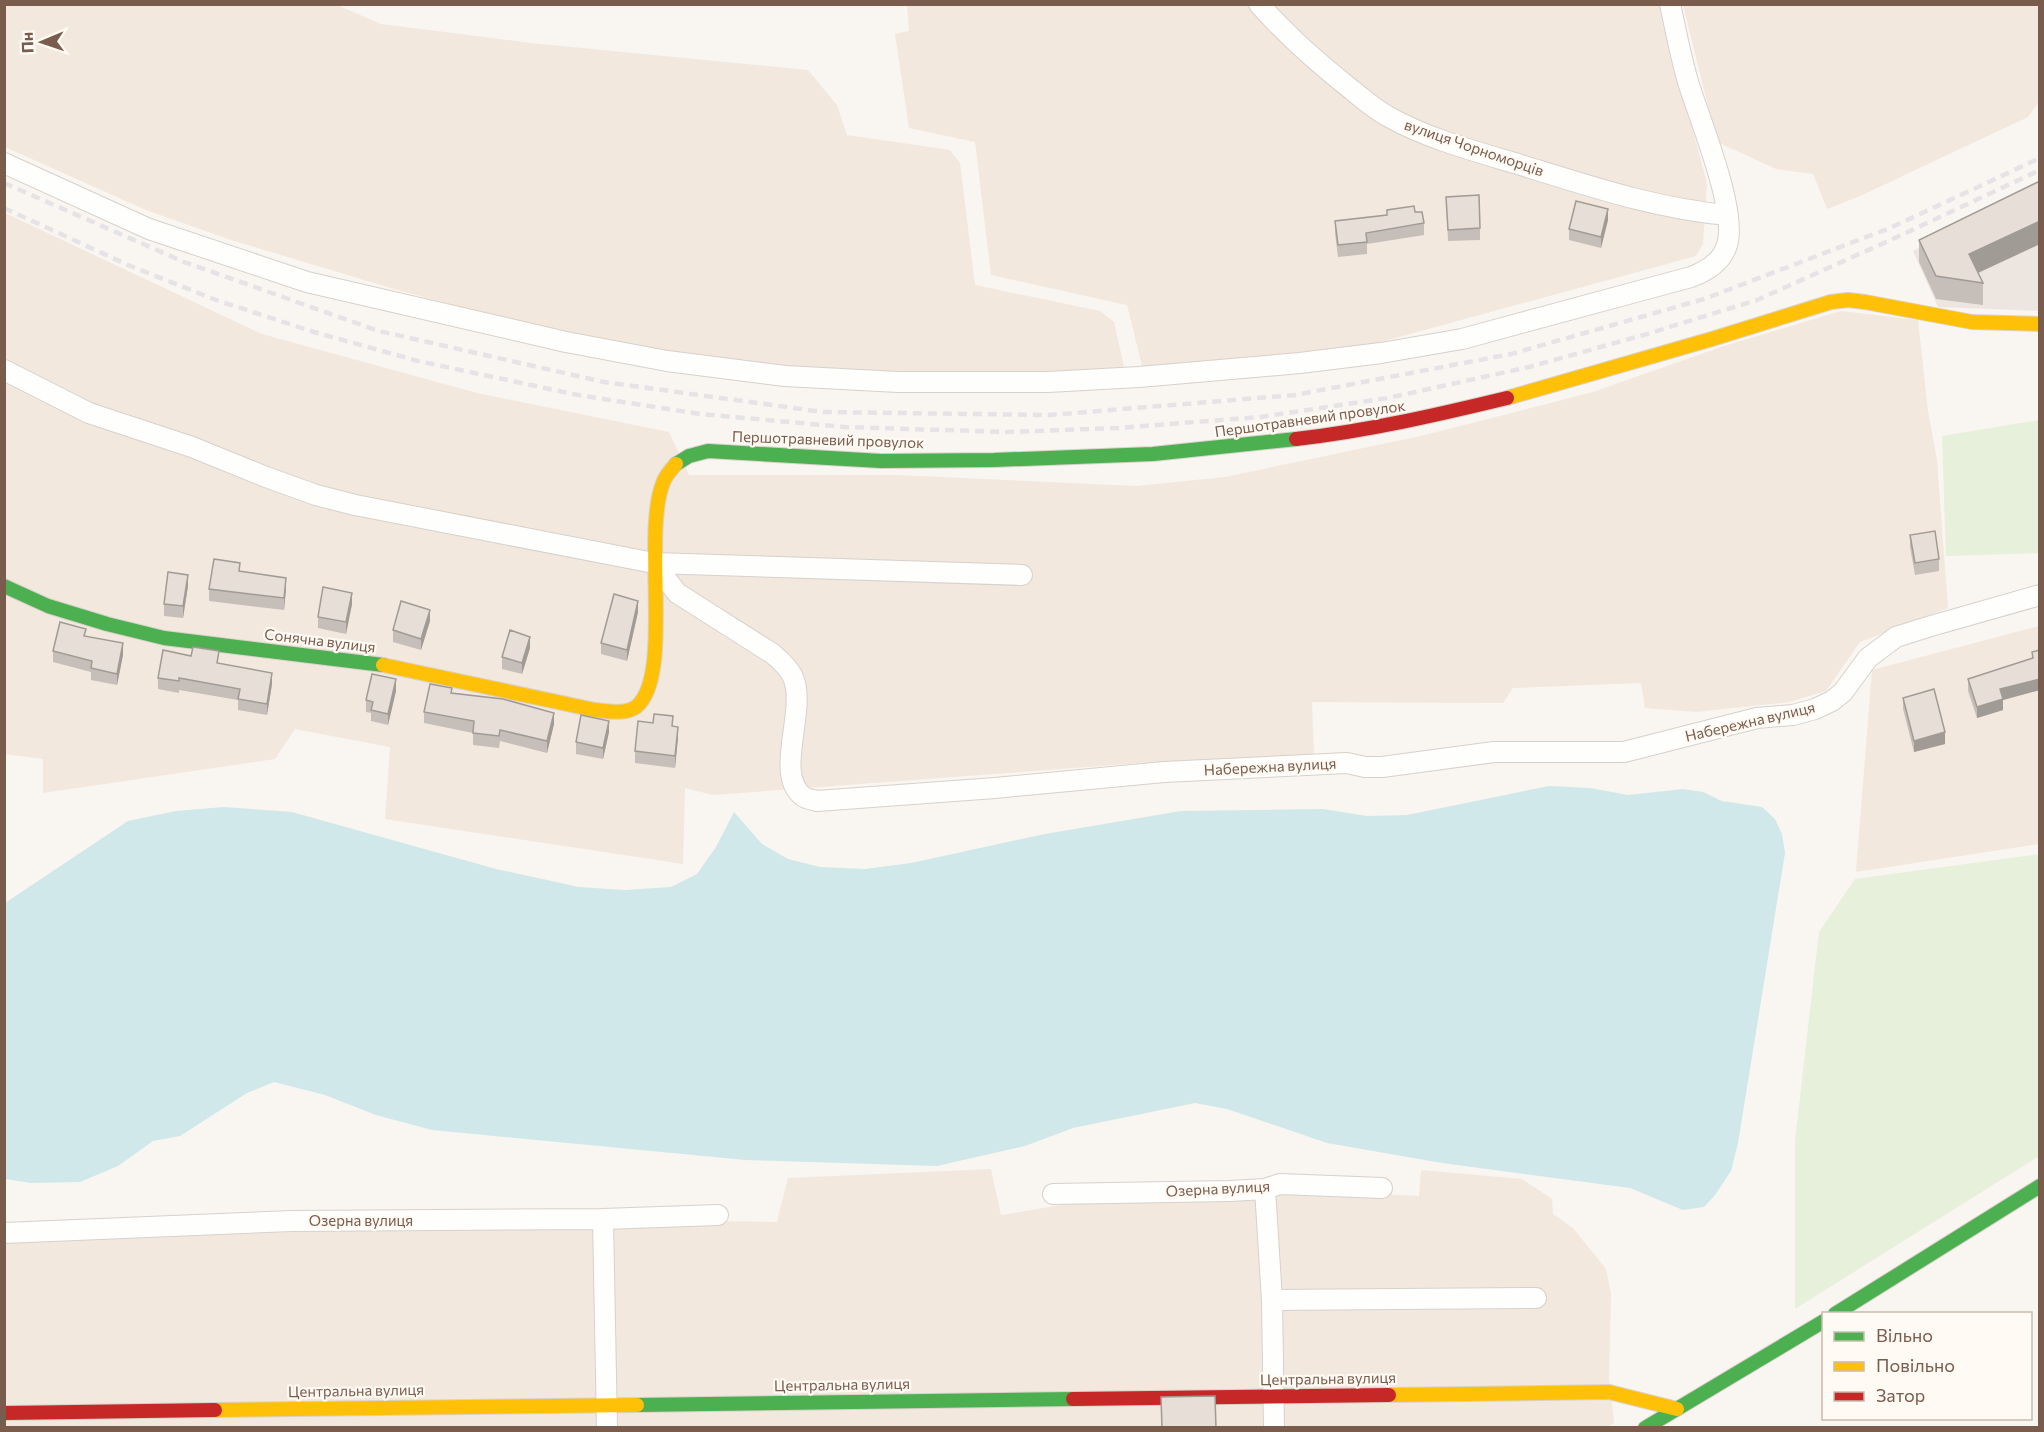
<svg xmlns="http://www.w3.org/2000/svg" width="2044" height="1432" viewBox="0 0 2044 1432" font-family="Commissioner,sans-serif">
	<rect width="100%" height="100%" fill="#f9f5f0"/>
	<!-- residential -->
	<path fill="#f2e8de" d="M907,4L1663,5L1671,46L1707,184L1703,244L1696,256L1366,346L1143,370L1127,305L991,275L975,142L909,128L895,34L909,31Z
		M4,5H337L381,24L531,43L808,70L837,105L847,135L950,150L960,163L975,285L1100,311L1114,322L1125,371L1046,375H898L789,369L638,348L464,308L394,289L228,239L146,210L5,147Z
		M1683,5H2039V102L2028,117L1860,196L1827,209L1813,174L1776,169L1717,142Z
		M5,213L262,334L477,393L669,432L689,475H897L1136,486L1225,477L1421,436L1593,392L1724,346L1841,311L1918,320L1928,411L1937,460L1948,608L1860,642L1826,691L1789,702L1696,712L1645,708L1641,683L1513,688L1503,703L1312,702L1314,757L1153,762L713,795L685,788L683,864L385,819L390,747L295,729L275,759L43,793V759L5,754Z
		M2039,626V844L1856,872L1872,670Z
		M991,1169L1001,1215L1098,1199L1281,1189L1419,1196L1421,1170L1522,1179L1552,1199L1553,1214L1573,1228L1606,1269L1611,1294L1609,1378L1614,1423L1606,1428L5,1427L4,1241L489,1226L714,1221L777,1222L788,1178Z"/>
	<!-- industrial -->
	<path fill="#ede5e0" d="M2039,191V311L1938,307L1913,251Z"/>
	<!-- green -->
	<path fill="#e7f0db" d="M2039,420V553L1946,556L1942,436Z
		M2039,854V1156L1795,1309V1141L1819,932L1855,879Z"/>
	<!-- water -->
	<path fill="#d0e8ea" d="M1549,786L1590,788L1628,795L1683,789L1703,792L1722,801L1762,807L1775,819L1782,834L1785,853L1738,1143L1731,1171L1715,1195L1704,1207L1683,1210L1630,1188L1442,1163L1327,1143L1227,1109L1195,1103L1073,1128L1025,1146L937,1166L745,1160L432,1130L376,1115L325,1095L274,1082L247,1093L180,1136L153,1141L118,1166L80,1182L31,1183L5,1179V903L128,821L176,811L224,807L292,812L496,869L579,887L625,890L671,887L697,874L716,847L734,812L762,844L788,859L820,867L865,869L911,863L1045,834L1181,811L1323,809L1367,816L1407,815Z"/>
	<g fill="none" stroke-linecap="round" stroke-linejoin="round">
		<!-- street casing -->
		<g stroke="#d7d1cb" stroke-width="22">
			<path id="street" d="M1259,4C1287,36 1319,64 1352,90C1364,100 1376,110 1389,117C1428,139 1478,152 1521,165C1589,186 1657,209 1728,215
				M4,163L149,229L307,282L566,342L667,361L785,376L898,382H1048L1139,377L1300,363L1381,353L1462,339L1691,277C1707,271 1722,262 1727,245C1738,212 1700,120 1689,85C1681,59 1676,31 1670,4
				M4,370L89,413L192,447L266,477L316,495L355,505L654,563L1022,575
				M654,563L677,593L773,654C780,660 787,666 792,675C809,708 772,775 804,797C807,799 813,800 817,801L995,788L1164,772L1347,763L1365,767H1382L1494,752H1624L1757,718L1793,715L1815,709L1832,701L1843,692L1868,658L1896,637L1931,626L2040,595
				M1265,1189L1272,1300L1274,1428
				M1053,1194L1230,1191L1265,1189L1280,1184L1382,1188
				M603,1219L607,1428
				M4,1233L292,1221L603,1219L718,1215
				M1272,1300L1536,1298"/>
		</g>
		<!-- fast casing -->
		<g stroke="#d9d2cb" stroke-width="16">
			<path id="fast" d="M676,464L689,456L708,451L881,461L994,460L1153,454L1296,439
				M4,586L48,606L107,624L164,638L383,665
				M1835,1314L2040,1186
				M637,1405L1073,1399
				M1645,1428L1824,1321"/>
		</g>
		<!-- slow casing -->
		<g stroke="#d9d2cb" stroke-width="16">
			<path id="slow" d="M1507,398L1712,339L1831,302L1848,300L1865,302L1972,322L2040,324
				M383,665L595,710C607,711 625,715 636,707C674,677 642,535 663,483C665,476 671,470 676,464
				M1389,1395L1609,1392L1677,1409
				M215,1410L637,1405"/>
		</g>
		<!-- jam casing -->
		<g stroke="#d9d2cb" stroke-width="16">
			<path id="jam" d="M1296,439C1367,431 1437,415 1507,398
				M1073,1399L1389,1395
				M4,1413L215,1410"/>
		</g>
		<!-- street -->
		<use href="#street" stroke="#fefefd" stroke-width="20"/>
		<!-- fast -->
		<use href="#fast" stroke="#4caf50" stroke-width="14"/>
		<!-- slow -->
		<use href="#slow" stroke="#ffc107" stroke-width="14"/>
		<!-- jam -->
		<use href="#jam" stroke="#c62828" stroke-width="14"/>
		<!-- rail -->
		<path stroke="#e6e3e7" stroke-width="4.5" stroke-dasharray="9 6" stroke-linecap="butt" d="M4,183L184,262L379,331L604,382L823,412L1049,415L1295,395L1511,354L1704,299L1890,228L2040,158
			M4,208L128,265L216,300L314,332L418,361L578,395L700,414L845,427L1007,432L1118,428L1260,417L1388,398L1529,367L1647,334L1757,300L1895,238L2040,170"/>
	</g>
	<!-- wall -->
	<path fill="#c6bfb9" d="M1446,197L1480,228V240L1448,241Z
		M1387,210L1415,212L1424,223V235L1367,244V254L1338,257L1335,233V221L1387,216Z
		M1608,220L1601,248L1569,240V229Z
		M1919,240L2040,244L1978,273L1983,283V305L1936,299L1919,262Z
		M1910,535L1939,559V571L1915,575L1910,547Z
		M240,571L286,589L284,610L209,601V589Z
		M188,586L183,618L164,616V604Z
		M352,604L346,634L318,628V617Z
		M638,612L627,661L601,654V643Z
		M430,621L421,650L393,642V630Z
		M86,636L123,655L117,685L91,680V672L53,662V651Z
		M530,648L522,674L502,669V657Z
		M2040,650V690L2003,700V710L1977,718L1968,691V679L2032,658Z
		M219,664L272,684L267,715L238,710V700L179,690V693L158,689V678Z
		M396,691L388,725L371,721V713L366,712V700Z
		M452,693L554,724L547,753L500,741L499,748L473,745V733L424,723V712Z
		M1903,698L1945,744L1914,752L1903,709Z
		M673,726L678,738L675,768L635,763V751Z
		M609,732L603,759L576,754V742Z"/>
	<!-- shaded-wall -->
	<path fill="#a19b96" d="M1608,209V220L1601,248V237Z
		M2040,221V244L1969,277V254Z
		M188,575V586L183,618V606Z
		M286,578V589L284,610V598Z
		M352,593V604L346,634V622Z
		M638,601V612L627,661V650Z
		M430,610V621L421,650V639Z
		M530,637V648L522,674V663Z
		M123,643V655L117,685V674Z
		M272,673V684L267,715V704Z
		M396,679V691L388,725V714Z
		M2040,679V690L2003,700V710L1977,718V707L2000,689Z
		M554,713V724L547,753V741Z
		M609,721V732L603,759V748Z
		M678,727V738L675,768V756Z
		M1945,732V744L1914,752V741Z"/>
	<!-- building -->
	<path fill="#e6ded7" stroke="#a19b96" stroke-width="1.5" d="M2040,181V221L1969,254L1983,283L1936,276L1919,240Z
		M1479,195L1480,228L1448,230L1446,197Z
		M1576,201L1608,209L1601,237L1569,229Z
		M1414,206L1415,212H1422L1424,223L1366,233L1367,242L1338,245L1335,221L1387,215V210Z
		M1935,531L1939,559L1915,563L1910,535Z
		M214,559L240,563L239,571L286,578L284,598L209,589Z
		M168,572L188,575L183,606L164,604Z
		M323,587L352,593L346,622L318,617Z
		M614,594L638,601L627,650L601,643Z
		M401,601L430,610L421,639L393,630Z
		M60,622L86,629L84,636L123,643L117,674L91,668L92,661L53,651Z
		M510,630L530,637L522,663L502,657Z
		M193,647L219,651L217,663L272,673L267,704L238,699L240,689L179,678V681L158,678L163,650L191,656Z
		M2040,650V679L2000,689L2003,699L1977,707L1968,679L2033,658L2032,652Z
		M372,674L396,679L388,714L371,710L373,702L366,700Z
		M430,684L452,688L451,693L503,699L554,713L547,741L500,730L499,736L473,733L474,721L424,712Z
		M1934,689L1945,732L1914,741L1903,698Z
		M654,714L673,716L672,726L678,727L675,756L635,751L638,721L653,723Z
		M581,715L609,721L603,748L576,742Z
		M1215,1396L1216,1428H1162L1161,1397Z"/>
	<g text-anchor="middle" stroke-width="4.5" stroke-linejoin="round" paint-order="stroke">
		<!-- street labels -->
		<g font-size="15" fill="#7a5c4d" stroke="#fffaf3">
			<text transform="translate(1474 148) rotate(19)" y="5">вулиця Чорноморців</text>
			<text transform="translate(1310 419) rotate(-8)" y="5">Першотравневий провулок</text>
			<text transform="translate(828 440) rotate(2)" y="5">Першотравневий провулок</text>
			<text transform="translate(320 641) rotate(7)" y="5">Сонячна вулиця</text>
			<text transform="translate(1750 722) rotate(-13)" y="5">Набережна вулиця</text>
			<text transform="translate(1270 767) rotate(-3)" y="5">Набережна вулиця</text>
			<text transform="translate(1218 1189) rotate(-3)" y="5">Озерна вулиця</text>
			<text x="361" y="1226">Озерна вулиця</text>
			<text transform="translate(1328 1379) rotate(-1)" y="5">Центральна вулиця</text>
			<text transform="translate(842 1385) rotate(-1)" y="5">Центральна вулиця</text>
			<text transform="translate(356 1391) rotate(-1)" y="5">Центральна вулиця</text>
		</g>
	</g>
	<!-- border -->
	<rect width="2044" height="1432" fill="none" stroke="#7a5c4d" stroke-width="12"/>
	<!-- legend -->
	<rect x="1822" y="1312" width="210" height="108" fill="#fffaf3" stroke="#cabbb1" stroke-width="1.5"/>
	<rect x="1834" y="1332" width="30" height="9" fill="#4caf50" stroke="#cabbb1" stroke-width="1.5"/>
	<text x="1876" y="1342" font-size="18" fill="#7a5c4d">Вільно</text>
	<rect x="1834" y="1362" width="30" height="9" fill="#ffc107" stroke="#cabbb1" stroke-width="1.5"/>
	<text x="1876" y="1372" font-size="18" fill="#7a5c4d">Повільно</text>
	<rect x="1834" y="1392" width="30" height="9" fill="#c62828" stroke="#cabbb1" stroke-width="1.5"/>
	<text x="1876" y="1402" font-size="18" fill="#7a5c4d">Затор</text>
	<!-- north arrow -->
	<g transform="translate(42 42) rotate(268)" stroke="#fffaf3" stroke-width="4.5" paint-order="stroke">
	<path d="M0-4.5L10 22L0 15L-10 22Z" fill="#7a5c4d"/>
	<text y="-9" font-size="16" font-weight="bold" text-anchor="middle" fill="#7a5c4d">Пн</text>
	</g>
</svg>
